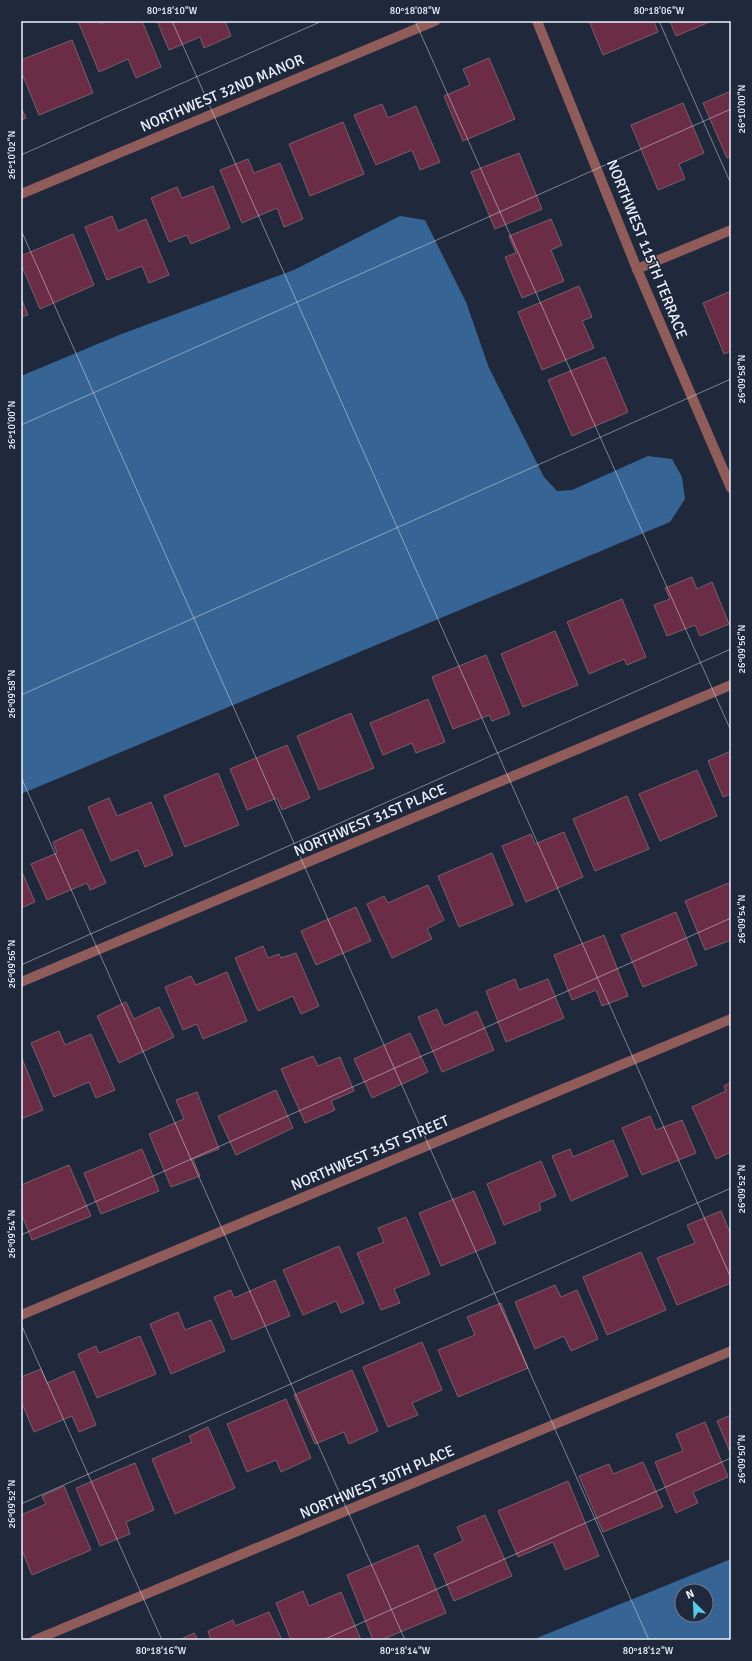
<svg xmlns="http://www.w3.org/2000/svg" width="752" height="1661" viewBox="0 0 752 1661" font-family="Signika,sans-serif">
	<rect width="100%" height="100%" fill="#20283b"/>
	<!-- water -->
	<path fill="#366494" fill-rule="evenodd" d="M400,216L425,220L466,302L489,368L544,477L557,491L572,490L648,456L672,459L682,477L685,499L670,522L21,794V376L119,335L294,270Z
		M731,1559V1640H532ZM682,1591H706V1615H682Z"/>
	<!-- building -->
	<path fill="#6b2d45" stroke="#795f67" d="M78,21H100L101,24L107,21H142L161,67L136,78L128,59L99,72Z
		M157,21H225L231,36L204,48L200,37L169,50Z
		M589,21H654L658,32L603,55Z
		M670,21H712L676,36Z
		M72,40L93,93L39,115L21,71V60Z
		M489,58L515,119L463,141L444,96L470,85L463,69Z
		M731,91V156L727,158L703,103Z
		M683,103L704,153L679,164L685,179L658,190L631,125Z
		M382,104L388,118L416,106L440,162L420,170L412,150L376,165L354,115Z
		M21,107L26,118L21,120Z
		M343,122L364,174L310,196L289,144Z
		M519,153L542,209L495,229L471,172Z
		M248,159L254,173L280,163L303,219L284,227L277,208L242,223L220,170Z
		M213,186L230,228L191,244L187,235L169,242L151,198L177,187L182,198Z
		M112,216L118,231L146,219L169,275L149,283L142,266L107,280L85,227Z
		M551,219L562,245L551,250L564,281L522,298L505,257L516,253L509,236Z
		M73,234L94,285L40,309L21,264V256Z
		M579,286L592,317L582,321L594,348L542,370L518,312Z
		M731,291V351L724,354L703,303Z
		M21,298L28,315L21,317Z
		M605,357L628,412L572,436L548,380Z
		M692,577L697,589L712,582L729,624L700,636L695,625L667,636L654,605L670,599L665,588Z
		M622,599L646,657L627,665L624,659L589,674L567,622Z
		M555,631L578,685L523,707L501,654Z
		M486,655L510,714L492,721L489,715L453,729L432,677Z
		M428,699L445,742L416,753L412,743L383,755L370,723Z
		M351,713L374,768L319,790L297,736Z
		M287,745L310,798L282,810L277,798L247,810L230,769Z
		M731,751V794L723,797L708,761Z
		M697,770L717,816L660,841L639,794Z
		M218,773L239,825L185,847L164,796Z
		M627,796L649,849L595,871L573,819Z
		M109,798L117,816L151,802L173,855L145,867L138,850L111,861L88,807Z
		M82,829L106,883L90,890L87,883L47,900L31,864L57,853L53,842Z
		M564,832L583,877L526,902L502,846L531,834L535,844Z
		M492,853L513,905L459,927L438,876Z
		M21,870L35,902L21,908Z
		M731,882V940L705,950L685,901Z
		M428,885L444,920L427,929L432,939L392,958L367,904L384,896L388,903Z
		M356,907L371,941L316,965L301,931Z
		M676,912L697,965L643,987L621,935Z
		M604,935L628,996L602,1006L596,990L572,1000L554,955Z
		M263,946L268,958L279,954L281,958L296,953L319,1006L301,1014L293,996L258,1011L235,958Z
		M227,972L247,1021L203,1039L197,1024L183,1030L165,987L191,976L196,985Z
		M515,979L519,990L548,979L564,1018L506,1042L486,991Z
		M126,1002L134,1019L159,1007L174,1037L119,1063L97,1016Z
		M437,1009L444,1026L477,1011L494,1050L442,1072L418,1017Z
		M59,1031L65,1045L91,1034L115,1090L96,1098L89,1082L54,1097L31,1043Z
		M410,1033L428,1072L372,1098L354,1059Z
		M21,1056L43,1110L21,1119Z
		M313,1056L318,1066L340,1057L354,1091L331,1101L335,1110L305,1123L281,1069Z
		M731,1082V1152L716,1159L692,1107L726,1091L724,1086Z
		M276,1090L293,1128L236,1155L218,1116Z
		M197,1092L219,1149L193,1159L200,1176L171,1187L149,1134L184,1119L176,1100Z
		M650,1116L656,1130L682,1120L696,1153L642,1175L622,1128Z
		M613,1140L628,1176L571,1201L552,1156L570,1149L573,1157Z
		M142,1149L159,1191L101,1214L84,1173Z
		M541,1161L556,1196L539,1203L541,1210L504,1225L487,1184Z
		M69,1165L91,1216L32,1240L21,1213V1185Z
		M474,1191L496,1243L441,1266L419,1213Z
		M721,1211L731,1235V1283L677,1305L657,1258L695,1243L687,1225Z
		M406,1217L430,1274L394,1289L400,1303L381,1310L357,1253L384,1242L378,1228Z
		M339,1246L364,1303L341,1313L336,1301L303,1315L283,1270Z
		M641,1252L666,1310L607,1335L583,1277Z
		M275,1280L290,1316L232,1340L214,1297L231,1290L234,1298Z
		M555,1285L561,1297L577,1290L598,1339L571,1351L564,1336L535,1349L515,1302Z
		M501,1303L528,1368L458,1397L438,1350L475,1335L467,1317Z
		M178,1312L185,1330L211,1320L225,1351L171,1374L150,1324Z
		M140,1336L156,1374L97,1398L78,1354L96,1346L99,1353Z
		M422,1342L442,1390L412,1403L418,1415L388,1427L363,1367Z
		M41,1369L47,1383L74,1371L96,1425L79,1432L72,1416L34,1432L21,1401V1377Z
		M352,1370L378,1431L349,1444L344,1432L315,1444L294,1395Z
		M286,1399L311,1458L281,1472L276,1460L247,1472L227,1424Z
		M731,1415V1454L717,1421Z
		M705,1422L728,1477L693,1492L698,1503L676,1513L655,1462L683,1451L676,1434Z
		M208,1427L235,1488L175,1514L152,1459L192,1442L189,1436Z
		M643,1462L663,1507L603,1532L579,1476L609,1464L613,1474Z
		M135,1463L154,1510L126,1522L130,1534L100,1546L76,1488Z
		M568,1481L599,1556L565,1570L553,1542L518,1557L498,1511Z
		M64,1486L91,1550L32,1575L21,1548V1515L46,1504L42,1496Z
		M485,1515L512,1576L454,1601L434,1554L463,1541L457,1527Z
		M418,1545L446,1613L381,1640H373L347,1575Z
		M303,1591L309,1606L341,1592L361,1640H336L335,1638L330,1640H291L276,1603Z
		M269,1612L282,1640H211L208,1631L233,1620L235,1626Z
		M194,1633L198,1640H179Z"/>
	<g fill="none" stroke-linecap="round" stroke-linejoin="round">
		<!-- minor -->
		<path stroke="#905c59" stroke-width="10" d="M21,194L435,21
			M637,269L731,230
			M21,982L731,685
			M21,1315L731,1019
			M35,1640L731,1351"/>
		<!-- tertiary -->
		<path stroke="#905c59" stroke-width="10" d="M537,21L637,269L731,488"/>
	</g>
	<!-- ticks -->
	<path fill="none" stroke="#ecf2ff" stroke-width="1" stroke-opacity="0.45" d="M172,21L731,1278M415,21L731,731M659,21L731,184M21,155L322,21M21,230L649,1640M21,425L731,109M21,695L731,379M21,777L405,1640M21,965L731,649M21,1235L731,918M21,1324L162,1640M21,1504L731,1188M323,1640L731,1458"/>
	<g text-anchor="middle" stroke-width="3" stroke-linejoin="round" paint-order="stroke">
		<!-- street labels -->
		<g font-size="15" fill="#ecf2ff" stroke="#20283b">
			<text transform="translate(222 93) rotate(-23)" y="5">NORTHWEST 32ND MANOR</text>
			<text transform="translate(647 249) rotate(68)" y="5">NORTHWEST 115TH TERRACE</text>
			<text transform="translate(370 820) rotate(-23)" y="5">NORTHWEST 31ST PLACE</text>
			<text transform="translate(370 1153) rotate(-23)" y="5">NORTHWEST 31ST STREET</text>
			<text transform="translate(377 1482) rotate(-23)" y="5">NORTHWEST 30TH PLACE</text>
		</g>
	</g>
	<!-- border -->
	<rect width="752" height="1661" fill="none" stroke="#20283b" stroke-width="44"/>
	<!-- north arrow -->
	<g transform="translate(694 1603) rotate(336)"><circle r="19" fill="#20283b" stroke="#727989"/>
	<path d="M0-3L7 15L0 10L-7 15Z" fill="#59c8e4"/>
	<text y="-6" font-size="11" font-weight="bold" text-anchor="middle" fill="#ecf2ff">N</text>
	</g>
	<rect x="22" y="22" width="708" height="1617" fill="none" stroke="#ecf2ff" stroke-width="1.5"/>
	<g font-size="10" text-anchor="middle" fill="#ecf2ff">
		<text x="172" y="14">80°18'10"W</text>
		<text x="415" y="14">80°18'08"W</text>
		<text x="659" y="14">80°18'06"W</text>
		<text transform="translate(741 109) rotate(-90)" y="4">26°10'00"N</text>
		<text transform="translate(11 155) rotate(-90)" y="4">26°10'02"N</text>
		<text transform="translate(741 379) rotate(-90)" y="4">26°09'58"N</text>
		<text transform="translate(11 425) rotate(-90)" y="4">26°10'00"N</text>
		<text transform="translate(741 649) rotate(-90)" y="4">26°09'56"N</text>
		<text transform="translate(11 694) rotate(-90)" y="4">26°09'58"N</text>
		<text transform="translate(741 919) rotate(-90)" y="4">26°09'54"N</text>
		<text transform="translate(11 964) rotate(-90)" y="4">26°09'56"N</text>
		<text transform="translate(741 1189) rotate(-90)" y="4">26°09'52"N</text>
		<text transform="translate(11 1234) rotate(-90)" y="4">26°09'54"N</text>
		<text transform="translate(741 1459) rotate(-90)" y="4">26°09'50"N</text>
		<text transform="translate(11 1504) rotate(-90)" y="4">26°09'52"N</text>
		<text x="161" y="1654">80°18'16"W</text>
		<text x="405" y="1654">80°18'14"W</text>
		<text x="648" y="1654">80°18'12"W</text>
	</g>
</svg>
